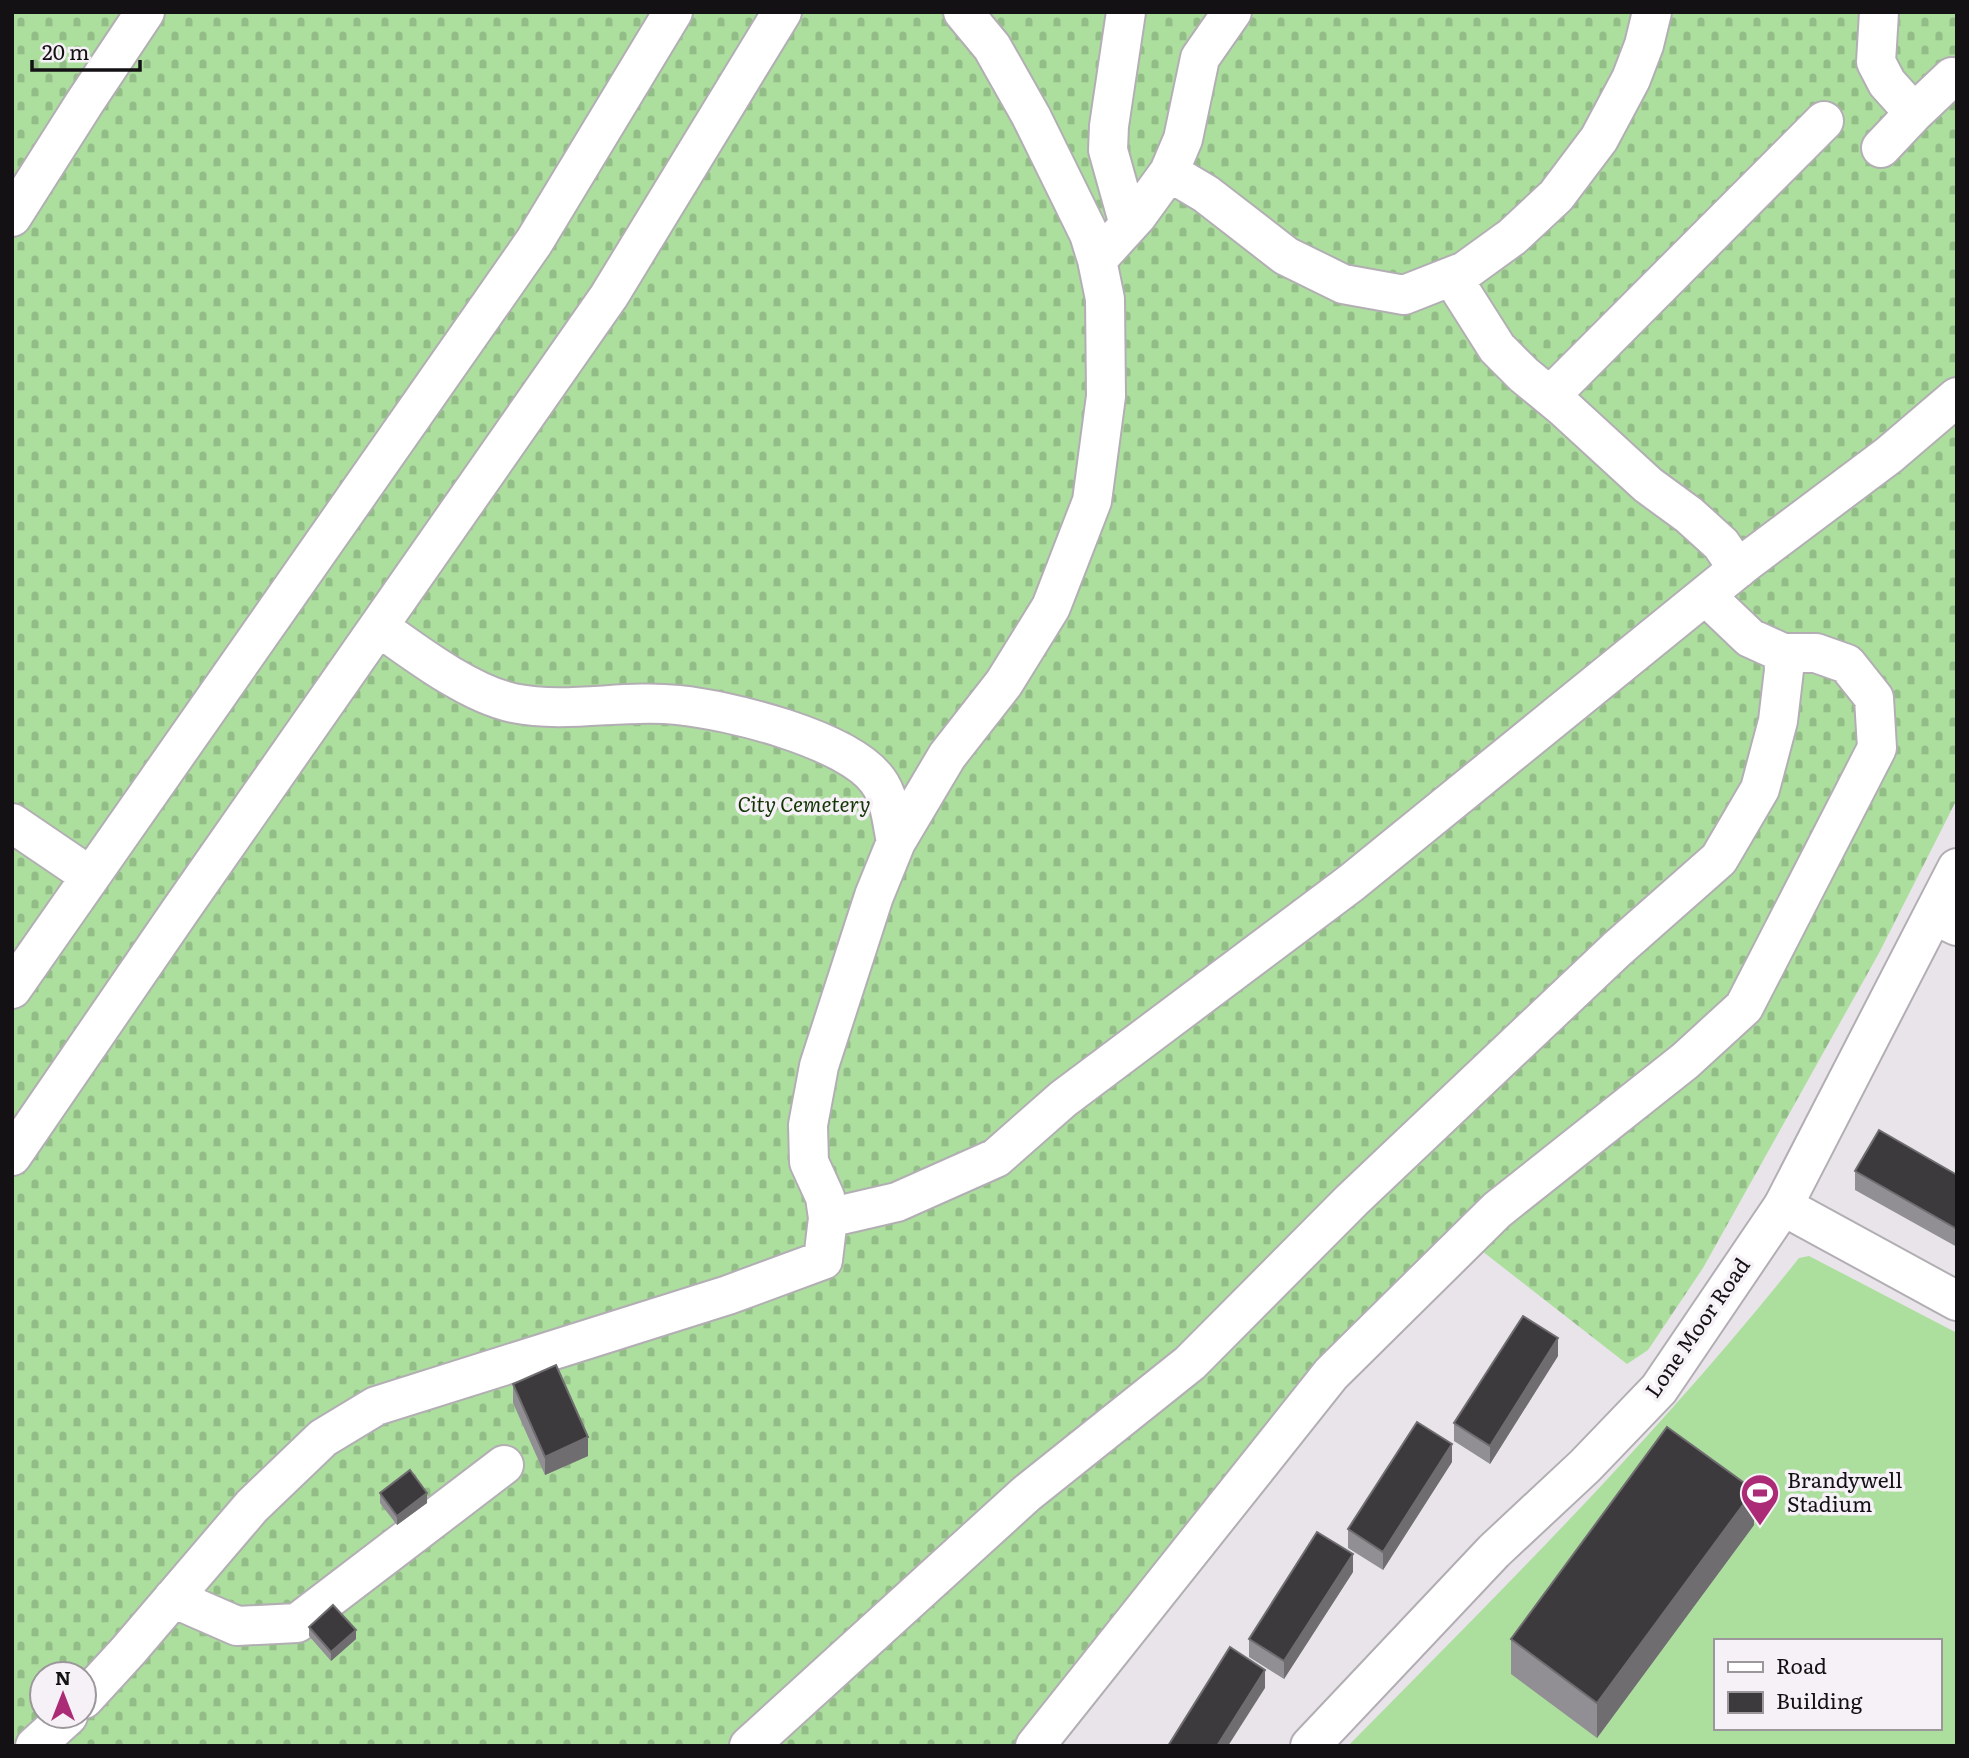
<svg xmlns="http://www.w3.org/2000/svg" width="1969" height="1758" viewBox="0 0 1969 1758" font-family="Literata,serif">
	<defs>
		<pattern id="cemetery-stones" width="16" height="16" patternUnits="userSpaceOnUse" patternTransform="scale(1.75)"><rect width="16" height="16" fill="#acde9e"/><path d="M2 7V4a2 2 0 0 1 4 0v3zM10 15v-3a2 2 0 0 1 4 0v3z" fill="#93bd87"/></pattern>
	</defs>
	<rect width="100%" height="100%" fill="#e8e4e9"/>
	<!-- cemetery -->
	<path fill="url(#cemetery-stones)" fill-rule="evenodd" d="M12,12H1957V799L1879,953L1703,1268L1648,1350L1627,1364L1482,1251L1353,1378L1053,1746H12ZM42,1674H84V1716H42Z"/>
	<!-- pitch -->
	<path fill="#acde9e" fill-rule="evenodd" d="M1809,1256L1957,1333V1746H1348C1504,1588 1661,1432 1799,1258ZM1715,1641H1939V1728H1715Z"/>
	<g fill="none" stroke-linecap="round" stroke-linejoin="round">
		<!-- minor casing -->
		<g stroke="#b2aeb3" stroke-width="42">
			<path id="minor" d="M963,12L992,47L1031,116L1089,234L1097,260L1105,299L1106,396L1092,501L1051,607L1004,683L947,756L896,842L874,896L819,1066L808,1125L809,1162L825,1197L828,1218L897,1202L996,1158L1063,1099L1351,883L1745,563L1889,455L1957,397
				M1126,12L1109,126L1108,150L1129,225
				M1879,12L1876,62L1887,83L1914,113L1952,77
				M1881,148L1914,113
				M1169,172L1206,194L1286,256L1343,284L1404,295L1465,271L1512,237L1556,196L1599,139L1631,79L1644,45L1652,12
				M12,217L85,102L145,12
				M1097,260L1137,216L1169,172L1183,139L1200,58L1232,12
				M1452,277L1497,348L1524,375L1563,407L1648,485L1689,515L1721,544L1738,569
				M1550,396L1824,121
				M379,627C417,654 468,693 513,703C568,714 623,699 678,705C729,710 848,739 878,781C890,797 892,823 896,842
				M12,823L90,876
				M1934,915L1957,926
				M12,989L534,242L673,12
				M12,1156L180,911L609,296L782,12
				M1783,1206L1957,1301
				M173,1598L237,1626L297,1623L504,1465
				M84,1699L128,1651L252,1506L323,1438L376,1406L728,1295L823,1260L828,1218
				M35,1746L68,1716
				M749,1746L1026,1494L1190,1363L1352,1200L1617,949L1719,859L1760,789L1778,721L1784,670L1783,653
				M1035,1746L1331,1374L1497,1210L1685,1061L1744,1007L1877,748L1874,698L1847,664L1816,653H1783L1750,638L1706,596"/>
		</g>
		<!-- major casing -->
		<g stroke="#b2aeb3" stroke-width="42">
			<path id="major" d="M1310,1746L1494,1551L1585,1466L1659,1389L1783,1206L1957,868"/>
		</g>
		<!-- minor -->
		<use href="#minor" stroke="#fff" stroke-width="38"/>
		<!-- major -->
		<use href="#major" stroke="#fff" stroke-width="38"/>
	</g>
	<!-- wall -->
	<path fill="#928f94" d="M1855,1171L1957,1175V1247L1855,1190Z
		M1558,1356L1490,1464L1454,1441V1423Z
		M513,1384L588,1456L545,1475L513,1403Z
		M1452,1462L1383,1570L1348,1548V1529Z
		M380,1493L427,1503L397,1525L380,1503Z
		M1754,1525L1597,1738L1511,1674V1639Z
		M1353,1572L1284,1679L1249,1657V1639Z
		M309,1627L356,1639L331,1661L309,1636Z"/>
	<!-- shaded-wall -->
	<path fill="#706d71" d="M1558,1338V1356L1490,1464V1446Z
		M588,1437V1456L545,1475V1457Z
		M1452,1444V1462L1383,1570V1552Z
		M1754,1490V1525L1597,1738V1703Z
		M427,1493V1503L397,1525V1516Z
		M1353,1554V1572L1284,1679V1661Z
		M356,1630V1639L331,1661V1652Z
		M1265,1670V1688L1228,1746H1217Z"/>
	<!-- building -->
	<path fill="#3d3a3e" stroke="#706d71" stroke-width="2" d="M1879,1130L1957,1175V1229L1855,1171Z
		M1523,1316L1558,1338L1490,1446L1454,1423Z
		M556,1365L588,1437L545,1457L513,1384Z
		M1417,1422L1452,1444L1383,1552L1348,1529Z
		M1667,1427L1754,1490L1597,1703L1511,1639Z
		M410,1470L427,1493L397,1516L380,1493Z
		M1317,1532L1353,1554L1284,1661L1249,1639Z
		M333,1605L356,1630L331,1652L309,1627Z
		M1230,1647L1265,1670L1217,1746H1168Z"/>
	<!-- icons -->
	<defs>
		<g id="stadium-pin" transform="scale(2.0125)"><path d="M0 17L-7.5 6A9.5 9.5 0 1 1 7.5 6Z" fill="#ac2b77" stroke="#f5f1f6"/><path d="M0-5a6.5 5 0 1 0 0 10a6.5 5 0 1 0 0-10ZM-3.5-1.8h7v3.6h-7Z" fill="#fff"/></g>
	</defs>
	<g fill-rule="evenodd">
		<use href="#stadium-pin" x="1760" y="1493"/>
	</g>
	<g text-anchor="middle" stroke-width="7" stroke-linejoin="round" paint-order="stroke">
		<!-- park labels -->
		<g font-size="21" font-style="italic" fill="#133506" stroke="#f5f1f6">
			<text x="804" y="812">City Cemetery</text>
		</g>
		<!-- street labels -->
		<g font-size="21" fill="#131113" stroke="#f5f1f6">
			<text transform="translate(1698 1328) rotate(-55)" y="7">Lone Moor Road</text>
		</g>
		<!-- poi labels -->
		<g font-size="21" fill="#131113" stroke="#f5f1f6" text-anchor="start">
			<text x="1787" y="1488">Brandywell<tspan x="1787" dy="24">Stadium</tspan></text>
		</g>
	</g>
	<!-- border -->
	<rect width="1969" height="1758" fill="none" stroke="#131113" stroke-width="28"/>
	<!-- legend -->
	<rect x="1714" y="1639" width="228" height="91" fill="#f5f1f6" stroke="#9b979b" stroke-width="2"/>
	<rect x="1728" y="1662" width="35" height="10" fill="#ffffff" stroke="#9b979b" stroke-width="2"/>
	<text x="1776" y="1674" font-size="21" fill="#131113">Road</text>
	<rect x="1728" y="1692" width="35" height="21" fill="#3d3a3e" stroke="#9b979b" stroke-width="2"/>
	<text x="1776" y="1709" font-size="21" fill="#131113">Building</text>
	<!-- north arrow -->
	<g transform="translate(63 1695)"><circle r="33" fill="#f5f1f6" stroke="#9b979b" stroke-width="2"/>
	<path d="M0-5L12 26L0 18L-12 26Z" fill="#ac2b77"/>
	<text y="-10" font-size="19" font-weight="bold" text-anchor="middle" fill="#131113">N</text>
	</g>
	<!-- scale -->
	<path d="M32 60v10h108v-10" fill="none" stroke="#131113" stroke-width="3.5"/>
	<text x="42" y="60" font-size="21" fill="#131113" stroke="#f5f1f6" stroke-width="5" paint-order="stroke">20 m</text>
</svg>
